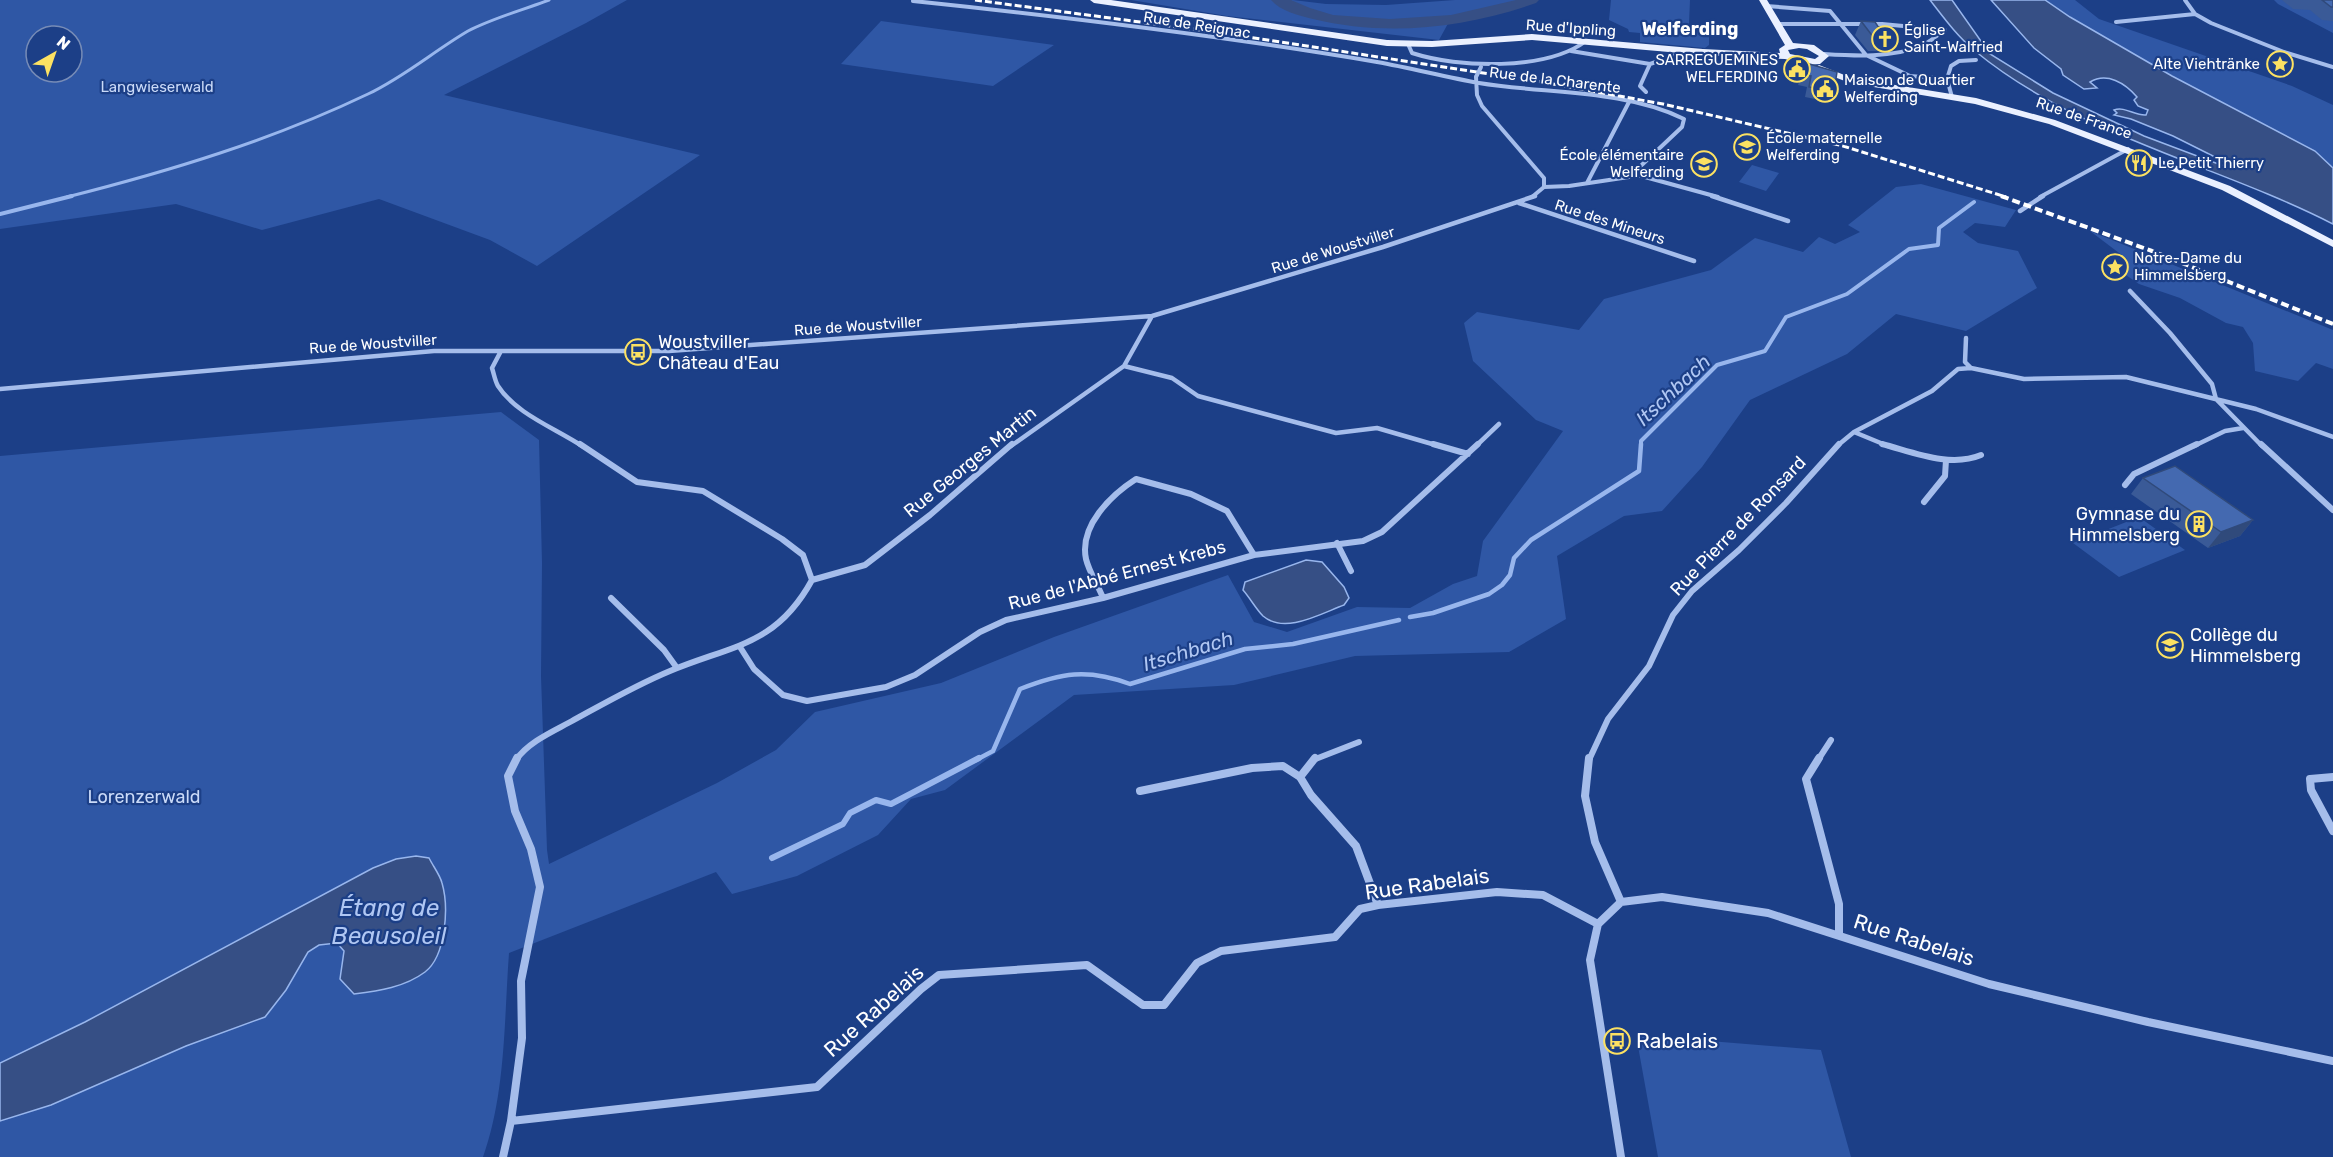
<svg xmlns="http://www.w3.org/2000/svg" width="2333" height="1157" viewBox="0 0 2333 1157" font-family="Rubik,sans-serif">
	<rect width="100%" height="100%" fill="#1c3f87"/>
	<!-- green -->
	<path fill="#2f57a5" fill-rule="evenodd" d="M0,0H627L586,23L444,95L700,155L537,266L490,240L379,199L262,230L176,204L0,229ZM36,36H72V72H36Z
		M1131,0H1293L1326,4L1386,5L1455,0H1531L1515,6L1451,18L1439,40L1227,16Z
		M1611,0H1690L1689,24L1709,27V45L1705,48L1640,42V33L1629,32L1628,29L1609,20Z
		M2045,0H2075L2099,19L2292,86L2333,105V168L2315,151C2224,103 2130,58 2045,0Z
		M2274,0H2333V33L2278,4Z
		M881,21L1054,45L993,86L841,64Z
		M1752,165L1779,173L1766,191L1739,182Z
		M1921,184L2016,210L2005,227L1975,223L1963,232L1978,243L2018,251L2037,288L1966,331L1896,314L1847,354L1750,400L1702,467L1662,511L1624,516L1557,556L1566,619L1509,652L1355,656L1234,685L1074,695L945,790L911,799L878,835L797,876L732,894L716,872L509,953C504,1020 506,1093 483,1157H0V456L501,412L539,440L542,563L541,676L547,850L549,864L717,783L776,750L815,712L941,683L1054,637L1228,575L1254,622L1287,632L1357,607L1410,608L1453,584L1477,576L1483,541L1563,431L1536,420L1473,361L1464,323L1477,312L1579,330L1604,299L1711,270L1755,238L1803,252L1819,237L1835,244L1860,232L1848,225L1896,187Z
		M2090,231L2333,330V369L2316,363L2298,381L2255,371L2253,343L2243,327L2226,323L2180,298L2139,284L2117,269L2127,259Z
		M2139,517L2185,550L2119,577L2073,543Z
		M1636,1035L1821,1050L1851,1157H1658Z"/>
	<!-- water -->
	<path fill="#364f85" stroke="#98b6ed" stroke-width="1.5" d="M1930,0H1952L1990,54L2053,93L2144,136L2221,165L2237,168L2173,136L2131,119L2114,115L2117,113L2114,110C2125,106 2135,116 2146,115L2148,110L2138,106L2134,100L2137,97C2125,83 2107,72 2090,82L2097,88L2084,89L2063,75L2061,69L2034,48L1991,0H2045L2070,17L2172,76L2315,151L2333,168V224C2216,164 2078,136 1975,51C1957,36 1944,18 1930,0Z
		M1306,560L1322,562L1344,587L1349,598L1344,605C1322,613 1285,635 1263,616C1256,609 1250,598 1243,590L1245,582Z
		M416,856L429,858C433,866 440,875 442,883C449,907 446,956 425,972C405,987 379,991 354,994L340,979L344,951L337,943L319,945L308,952L286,990L265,1017L186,1046L51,1105L0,1121V1063L85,1022L373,868L396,859Z"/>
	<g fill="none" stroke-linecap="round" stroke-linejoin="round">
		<!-- stream-far3 -->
		<path stroke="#98b6ed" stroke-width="3" d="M67,197C170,171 272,140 368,94C404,77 434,51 468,31C493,18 523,10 549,0"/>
		<!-- stream-far2 -->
		<path stroke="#98b6ed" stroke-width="4" d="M0,214L72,196
			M1641,446V441L1717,365L1765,351L1786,317L1847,294L1909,249L1938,245L1939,228L1974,202"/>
		<!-- stream-far1 -->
		<path stroke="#98b6ed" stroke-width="4.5" d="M1410,617L1433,613L1489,594L1502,585L1510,575L1514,558L1531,540L1639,471L1641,444
			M976,760L993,751L1020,689C1061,673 1087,668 1130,684L1245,649L1293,644L1399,620"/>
		<!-- stream -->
		<path stroke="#98b6ed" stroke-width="6" d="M772,858L843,824L850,813L876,800L891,804L979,758"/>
		<!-- river -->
		<path fill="#364f85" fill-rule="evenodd" d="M1271,0H1291L1310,8L1333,15L1390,19L1451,15L1516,0H1539L1536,3C1465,28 1387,37 1313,19C1300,16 1280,11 1271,0Z"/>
		<!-- street-far3 -->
		<path stroke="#a5bdeb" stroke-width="4" d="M2185,0L2195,14L2211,23L2284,52L2333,67
			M913,1C1067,17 1224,36 1377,62C1411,68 1445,77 1479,83C1545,94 1624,89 1684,119L1682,127L1629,177L1569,186L1544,187
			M1766,6L1830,11L1866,55L1910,76L1947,79
			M2116,22L2195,14
			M1776,24H1882L1945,30
			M1408,44L1412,53C1458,68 1546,71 1586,41
			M1571,51L1650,64
			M1824,54C1855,56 1892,58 1921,46C1930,42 1937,36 1944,30
			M1476,77L1477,95L1482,106L1544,178V187L1532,197
			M1646,92L1640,86L1650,64L1676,55L1682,50
			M1952,97L1947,79L1951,66L1959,61L1976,60
			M1634,174L1718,197
			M1587,183L1629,102
			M2040,197L2128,149"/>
		<!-- street-far2 -->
		<path stroke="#a5bdeb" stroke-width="4.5" d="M1712,196L1788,221
			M1519,203L1694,261
			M2020,211L2043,196
			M2130,291L2170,333L2212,384L2216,399L2262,446
			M1966,338L1965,362L1971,368
			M501,351L492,368C494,374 495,381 498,386C516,414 555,428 582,446
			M1124,366L1172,378L1198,396L1336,433L1377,428L1439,446
			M0,389L434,351H669L1152,316L1383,247L1535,196
			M1854,432L1888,446
			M1011,446L1124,366L1152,316
			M1476,446L1499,424
			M1837,446L1854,432L1932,391L1958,369L1971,368L2024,379L2126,377L2256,409L2333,437
			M2194,446L2225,431L2243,428"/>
		<!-- street-far1 -->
		<path stroke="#a5bdeb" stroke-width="6" d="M1433,444L1468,454
			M1882,444C1913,452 1950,468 1981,455
			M2261,444L2333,510
			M2125,485L2134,474L2197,444
			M1924,502L1945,476L1946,460
			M1337,543L1351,571
			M812,580L865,565L930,515L1012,444
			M611,598L664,650L677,668
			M1103,598C1098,585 1089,572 1086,559C1079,526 1111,495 1136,479L1191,494L1227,511L1254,555
			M740,647L754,669L783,695L807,701L886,687L915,675L980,632L1006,620L1103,598L1254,555L1363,541L1382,532L1478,444
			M516,760C528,742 554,731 572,721C605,703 636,685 670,671C732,645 776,646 812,580L803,555L782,539L703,491L637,482L580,444
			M1313,760L1359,742
			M1589,760L1608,719L1649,666L1673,615L1692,591L1739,550L1786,503L1839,444
			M1818,760L1831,740"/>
		<!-- street -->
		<path stroke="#a5bdeb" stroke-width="8" d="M1315,758L1300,777L1311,795L1356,846L1378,905
			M1589,758L1585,796L1595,842L1621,902
			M1819,758L1806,779L1839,904V934
			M2333,777L2310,779L2311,790L2333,831
			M1140,791L1252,768L1283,766L1300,777
			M1598,924L1621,902L1662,897L1768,913L1989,984L2148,1022L2333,1061
			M1598,924L1590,960L1621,1157
			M511,1121L817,1087L921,989L939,975L1087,965L1143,1005H1164L1197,963L1221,951L1335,937L1360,909L1378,905L1497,892L1543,895L1598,924
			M503,1157L511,1121L522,1038L521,981L540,887L531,849L515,811L508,776L517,758"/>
		<!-- primary -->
		<path fill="#eaf0ff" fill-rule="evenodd" d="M1090,0H1111L1387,40L1432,41L1532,34L1703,49L1780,53L1779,49L1785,45L1759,0H1767L1793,43L1814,45L1829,56L1820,64L1805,65L1785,59L1703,55L1532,40L1432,47L1387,46L1094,3ZM1799,48L1807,49L1819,56L1815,59L1790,54L1788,50Z
			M1819,65L1852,78L1976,98L2055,120L2230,186L2333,240V247L2222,190L2049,124L1975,104L1850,83L1816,70L1814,68Z"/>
		<!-- rail-far1 -->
		<path stroke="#fff" stroke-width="3" stroke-dasharray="7 3" stroke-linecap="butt" d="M975,0L1215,32L1542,82L1663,104L1843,146L2006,197"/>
		<!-- rail -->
		<path stroke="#fff" stroke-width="4" stroke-dasharray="8 4" stroke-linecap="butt" d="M2001,196L2152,251L2333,324"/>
		<!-- street-bridge -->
		<path stroke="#a5bdeb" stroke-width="4" d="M1476,77L1481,67"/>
	</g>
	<!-- wall -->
	<path fill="#3a5a97" d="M2282,0H2333V21L2322,20L2310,10L2293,9Z
		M1861,21L1885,37L1879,51H1868L1855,35Z
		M1806,63L1834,91L1830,102L1805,97L1807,87L1798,85Z
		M2143,478L2253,520L2240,536L2208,548L2131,494Z"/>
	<!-- shaded-wall -->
	<path fill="#304a7b" d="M2253,520L2240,536L2208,548L2221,532Z"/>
	<!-- building -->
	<path fill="#4469b0" stroke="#304a7b" stroke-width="1.5" d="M2322,0H2333V7H2331Z
		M1861,21L1875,22L1885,37L1874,38Z
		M1806,63L1837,72L1834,91L1809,87L1811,76L1802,75Z
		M2175,466L2253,520L2221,532L2143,478Z"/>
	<!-- icons -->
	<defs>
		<g id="church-ring" transform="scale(1.35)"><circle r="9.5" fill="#1c3f87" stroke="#fce162" stroke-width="1.5"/><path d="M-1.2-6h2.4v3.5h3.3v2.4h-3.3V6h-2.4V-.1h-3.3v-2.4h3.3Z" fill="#fce162"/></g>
		<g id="sight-ring" transform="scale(1.35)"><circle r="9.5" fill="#1c3f87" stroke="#fce162" stroke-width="1.5"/><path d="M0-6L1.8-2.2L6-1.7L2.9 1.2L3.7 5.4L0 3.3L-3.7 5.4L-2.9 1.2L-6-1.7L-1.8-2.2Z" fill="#fce162"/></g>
		<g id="civic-ring" transform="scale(1.35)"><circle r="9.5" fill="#1c3f87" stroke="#fce162" stroke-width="1.5"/><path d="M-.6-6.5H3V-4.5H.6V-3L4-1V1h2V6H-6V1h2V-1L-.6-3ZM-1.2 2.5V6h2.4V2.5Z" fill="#fce162"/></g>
		<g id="school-ring" transform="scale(1.35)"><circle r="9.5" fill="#1c3f87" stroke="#fce162" stroke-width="1.5"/><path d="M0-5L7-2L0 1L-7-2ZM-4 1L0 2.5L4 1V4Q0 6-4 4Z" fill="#fce162"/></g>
		<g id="restaurant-ring" transform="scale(1.35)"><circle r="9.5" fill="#1c3f87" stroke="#fce162" stroke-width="1.5"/><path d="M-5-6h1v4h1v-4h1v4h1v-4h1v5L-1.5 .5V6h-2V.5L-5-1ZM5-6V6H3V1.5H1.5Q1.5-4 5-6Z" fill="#fce162"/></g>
		<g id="bus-ring" transform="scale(1.35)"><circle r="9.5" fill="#1c3f87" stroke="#fce162" stroke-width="1.5"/><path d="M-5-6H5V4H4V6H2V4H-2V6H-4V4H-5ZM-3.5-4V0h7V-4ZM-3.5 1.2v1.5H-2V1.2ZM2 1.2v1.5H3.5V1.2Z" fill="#fce162"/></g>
		<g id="building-ring" transform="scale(1.35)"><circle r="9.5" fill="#1c3f87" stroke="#fce162" stroke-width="1.5"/><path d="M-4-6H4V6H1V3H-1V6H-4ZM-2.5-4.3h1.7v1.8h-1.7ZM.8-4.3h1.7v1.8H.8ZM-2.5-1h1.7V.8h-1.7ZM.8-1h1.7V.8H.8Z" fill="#fce162"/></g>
	</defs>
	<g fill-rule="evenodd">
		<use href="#church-ring" x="1885" y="39"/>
		<use href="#sight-ring" x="2280" y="64"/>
		<use href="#civic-ring" x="1797" y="69"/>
		<use href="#civic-ring" x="1825" y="89"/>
		<use href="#school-ring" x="1747" y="147"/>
		<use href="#restaurant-ring" x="2139" y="163"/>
		<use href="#school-ring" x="1704" y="164"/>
		<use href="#sight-ring" x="2115" y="267"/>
		<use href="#bus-ring" x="638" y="352"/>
		<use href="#building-ring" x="2199" y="524"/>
		<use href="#school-ring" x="2170" y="645"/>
		<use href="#bus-ring" x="1617" y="1041"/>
	</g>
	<g text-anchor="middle" stroke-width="4.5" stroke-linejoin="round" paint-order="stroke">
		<!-- far-street labels -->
		<g font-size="15" fill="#fff" stroke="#1c3f87">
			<text transform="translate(1197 25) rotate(9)" y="5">Rue de Reignac</text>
			<text transform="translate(1571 28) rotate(4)" y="5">Rue d'Ippling</text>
			<text transform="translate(1555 80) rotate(7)" y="5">Rue de la Charente</text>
			<text transform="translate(2084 118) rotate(19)" y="5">Rue de France</text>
			<text transform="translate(1610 222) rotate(18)" y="5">Rue des Mineurs</text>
			<text transform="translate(1333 250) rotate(-17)" y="5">Rue de Woustviller</text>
			<text transform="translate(858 326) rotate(-4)" y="5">Rue de Woustviller</text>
			<text transform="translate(373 344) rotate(-4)" y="5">Rue de Woustviller</text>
		</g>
		<!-- far-poi labels -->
		<g font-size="15" fill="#fff" stroke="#1c3f87" text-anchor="start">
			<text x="1904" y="35">Église<tspan x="1904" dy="17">Saint-Walfried</tspan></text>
			<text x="1778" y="65" text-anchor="end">SARREGUEMINES<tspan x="1778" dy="17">WELFERDING</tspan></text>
			<text x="2260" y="69" text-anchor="end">Alte Viehtränke</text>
			<text x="1844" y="85">Maison de Quartier<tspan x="1844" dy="17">Welferding</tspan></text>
			<text x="1766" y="143">École maternelle<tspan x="1766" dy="17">Welferding</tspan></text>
			<text x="1684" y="160" text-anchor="end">École élémentaire<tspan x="1684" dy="17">Welferding</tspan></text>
			<text x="2158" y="168">Le Petit Thierry</text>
			<text x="2134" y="263">Notre-Dame du<tspan x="2134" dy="17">Himmelsberg</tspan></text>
		</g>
		<!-- far-park labels -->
		<g font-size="15" fill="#cadaf8" stroke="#1c3f87">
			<text x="157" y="92">Langwieserwald</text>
		</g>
		<!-- far-quarter labels -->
		<g font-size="18" font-weight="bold" fill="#fff" stroke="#1c3f87">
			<text x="1690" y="35">Welferding</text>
		</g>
		<!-- poi labels -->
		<g font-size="18" fill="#fff" stroke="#1c3f87" text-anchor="start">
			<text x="658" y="348">Woustviller<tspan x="658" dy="21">Château d'Eau</tspan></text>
			<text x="2180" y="520" text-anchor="end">Gymnase du<tspan x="2180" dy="21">Himmelsberg</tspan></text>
			<text x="2190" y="641">Collège du<tspan x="2190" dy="21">Himmelsberg</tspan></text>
		</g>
		<!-- street labels -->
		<g font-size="18" fill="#fff" stroke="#1c3f87">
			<text transform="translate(970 462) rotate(-39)" y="6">Rue Georges Martin</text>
			<text transform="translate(1738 526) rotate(-46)" y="6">Rue Pierre de Ronsard</text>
			<text transform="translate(1117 575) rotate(-15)" y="6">Rue de l'Abbé Ernest Krebs</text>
		</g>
		<!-- park labels -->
		<g font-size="18" fill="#cadaf8" stroke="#1c3f87">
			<text x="144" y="803">Lorenzerwald</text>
		</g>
		<!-- water labels -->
		<g font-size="20" font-style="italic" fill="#b0c7f3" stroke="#1c3f87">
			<text transform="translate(1673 390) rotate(-43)" y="7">Itschbach</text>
			<text transform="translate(1188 651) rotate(-17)" y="7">Itschbach</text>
		</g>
		<!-- near-street labels -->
		<g font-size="21" fill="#fff" stroke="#1c3f87">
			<text transform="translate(1427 884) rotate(-8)" y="7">Rue Rabelais</text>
			<text transform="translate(1914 940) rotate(18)" y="7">Rue Rabelais</text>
			<text transform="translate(874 1011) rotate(-42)" y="7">Rue Rabelais</text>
		</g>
		<!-- near-poi labels -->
		<g font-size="21" fill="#fff" stroke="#1c3f87" text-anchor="start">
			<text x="1636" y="1048">Rabelais</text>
		</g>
		<!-- near-water labels -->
		<g font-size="24" font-style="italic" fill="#b0c7f3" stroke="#1c3f87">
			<text x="389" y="916">Étang de<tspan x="389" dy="28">Beausoleil</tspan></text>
		</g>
	</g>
	<!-- north arrow -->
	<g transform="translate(54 54) rotate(40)"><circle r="28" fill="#1c3f87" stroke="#778cb7" stroke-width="1.5"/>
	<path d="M0-4.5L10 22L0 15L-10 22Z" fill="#fce162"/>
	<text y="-9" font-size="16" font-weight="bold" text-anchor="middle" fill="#ffffff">N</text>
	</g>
</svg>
